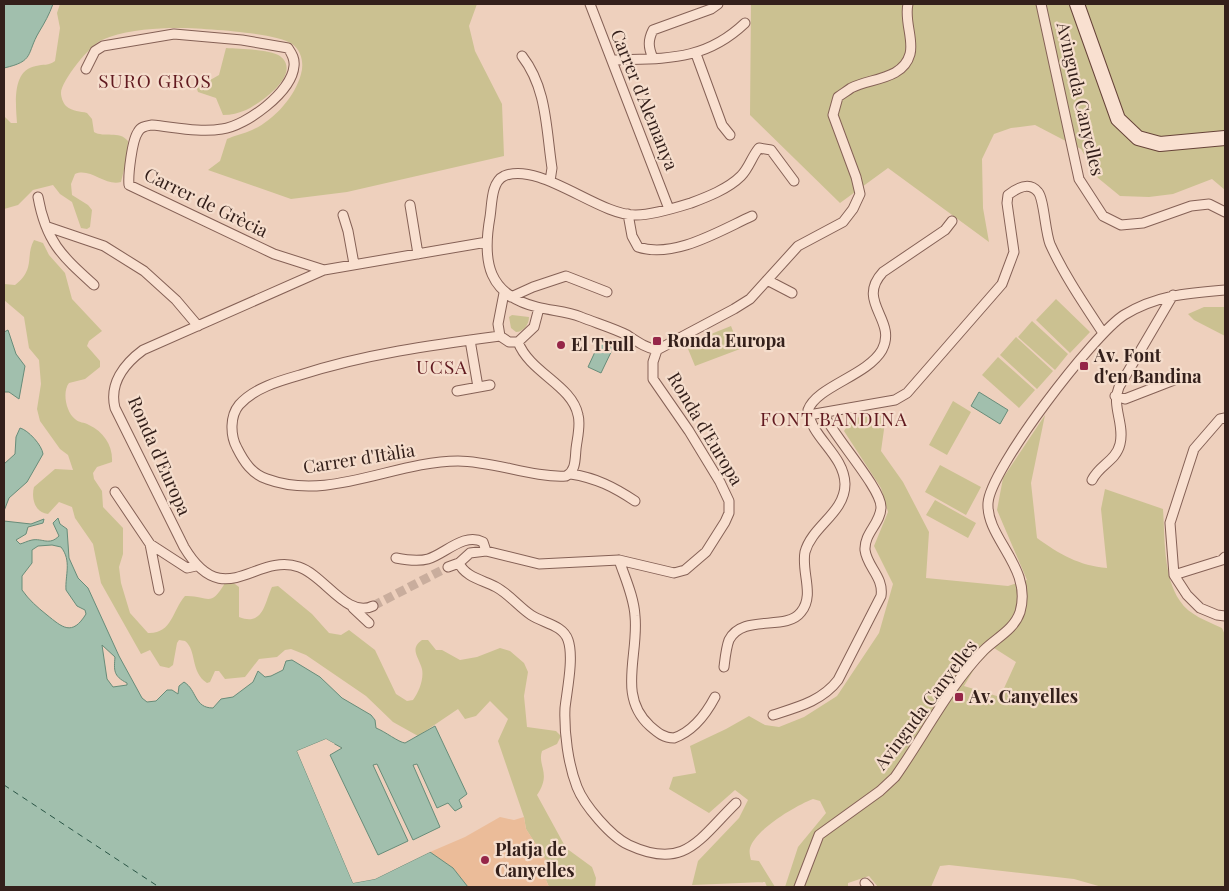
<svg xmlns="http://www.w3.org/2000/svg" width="1229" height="891" viewBox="0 0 1229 891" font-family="'Playfair Display',serif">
	<rect width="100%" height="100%" fill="#eed0bd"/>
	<!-- green -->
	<path fill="#cbc191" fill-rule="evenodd" d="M60,4H477L469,26L475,51L502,104L504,156L347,192L291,199L208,170L220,161L227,139C235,135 244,134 252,130C273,121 295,97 301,74C304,64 302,51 292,44C277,32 190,27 169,28C148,29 121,31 102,40C91,44 61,81 61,93C61,97 63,103 66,106C73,112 80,111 87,113L92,119L94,132C104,138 119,130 128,141L127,157L121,182C106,187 90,167 75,174L71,184L72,195L88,205L92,210L90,227L87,229L81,228L72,202L60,194L53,185L33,190L18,205L4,209V116L11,123H17C16,106 11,70 36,66C43,64 49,66 55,61L60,28L57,13Z
		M751,4H1225V190L1212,179L1173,194L1149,197L1120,196L1098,178L1081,149L1035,125L1011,128L994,134L982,159L983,208L989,242L888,168L840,203L750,115Z
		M226,48C239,49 269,49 280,56C303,74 260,103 246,110C239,113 231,115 223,115L216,98L198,92L195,83L198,80L212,79L219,75Z
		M34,240L43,243L49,255L65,273L72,299L102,331L89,341L87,346L100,361V367L85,379L69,383C62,392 66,412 75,419C79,423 84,422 89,425C104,432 113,446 112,462L97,467L93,473L94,479L102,491L103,507L123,528V554L119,567L121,583L130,613L148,633C172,634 172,611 185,596C208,595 210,609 225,583L231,581L239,587V617C264,627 265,601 272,587L278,586L312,614L329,633L341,635L349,630L375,650L396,694L407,701L413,700C419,692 424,679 422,669C419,657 409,649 422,640H428L436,650H442L460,660L477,657L500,648L510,651L524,663L528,672L524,696L527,727L556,731L561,736L557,744L542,751C537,766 552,773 537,795L566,848L592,867L596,878L595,887H549L543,873L549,865L526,829L524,817L498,741L508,719L490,701L476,716L465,719L458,709L418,736L393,722L366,696L306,655L291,649L285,650L277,657L259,659L245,677L225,679L219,671H215L210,682L207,683C190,672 197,650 185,641L179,640L177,643L173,665L169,668L160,666L150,650L141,654L101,583L93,544L75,518L72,507L59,502L48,514C35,513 31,498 34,487L55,469L73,470L68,455L60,449L40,421L37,409L41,384L39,360L29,348L24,317L4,300V284L15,285C36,269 25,256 34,240Z
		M1056,299L1090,332L1070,353L1036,320Z
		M1204,307H1225V336L1194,320L1188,314Z
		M512,315L529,317C529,325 523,332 516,332L511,328L509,317Z
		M1032,321L1068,354L1055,370L1018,337Z
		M731,326L740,349L695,366L686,344Z
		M1016,337L1053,371L1037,389L1000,355Z
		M998,357L1035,390L1019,408L982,375Z
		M953,401L971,412L947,455L929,445Z
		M886,415L881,451L903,482L929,532L926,578L1008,586L1027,580L997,510L1003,478L1045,415L1031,483L1037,538C1059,554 1080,566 1107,568L1101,509L1105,489L1163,509C1165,538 1163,576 1180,601C1189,615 1207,621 1222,628L1225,635V887H1102L1074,879L949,865L940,866L931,887H878L869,876L848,883V887H785L798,847L826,813L820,801L813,799C795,806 756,829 750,848C749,852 750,856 751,860L759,861L775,887H767L765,882L692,885L698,861L739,818L748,800L735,790L709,813L669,789L673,777L696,773L690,746L726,729L749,716L765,725L779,727L804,717L837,696L879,633L893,584L874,546L888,512L881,488L844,431L852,418ZM994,648L1016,662L1000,697L964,686L976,666Z
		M940,465L981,487L966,515L925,492Z
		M935,500L976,523L968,538L926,515Z"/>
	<!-- sand -->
	<path fill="#ebbc99" d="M500,817L514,820L524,817L526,829L550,866L543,873L549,887H468L453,868L430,852L465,837Z"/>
	<!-- water -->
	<path fill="#a1bfad" stroke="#688c79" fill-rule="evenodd" d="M4,4H53C49,15 45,22 39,32C26,54 35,61 4,68Z
		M8,330L16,354L25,366L19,399L9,392H4V332Z
		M600,341L613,348L601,373L588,367Z
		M979,392L1008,410L1000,424L971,406Z
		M20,428C28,430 42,445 43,454L27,482L9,498L4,511V464L15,454L16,437Z
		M58,518L60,524L67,529L69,558L78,578L88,588L119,656L142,698L147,702L156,701L167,690H172L178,694L179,686L184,682C197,690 194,708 213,708L221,699L233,697L253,682L258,671L265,677L271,676L283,670L286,661L292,660L320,677L342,698L371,715L375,720L376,728C386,732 398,742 405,743L435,726L467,794L459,800L462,807L455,811L448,803L437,808L417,764L413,765L440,827L413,840L377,764L373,765L408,841L378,855L330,755L342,748L326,739L297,751L353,883L375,879L430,852L453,868L468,887H4V521L31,524L44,519L43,523L28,527L26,534L16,540L20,544C24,543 27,541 32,540C43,538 49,546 59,536L53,523ZM52,545L61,547C72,561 65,575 66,590L77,606L85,610L86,614C72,637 62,627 47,615C37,607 29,600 22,590V576L32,563V550L38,546ZM102,645L115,657C114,670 113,676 127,683V685L113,687L107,679Z"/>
	<!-- pier -->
	<path fill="#eed0bd" d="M326,739L335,744L332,745L325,742L300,752L355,880L374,877L429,850L432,851L375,879L353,883L297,751Z"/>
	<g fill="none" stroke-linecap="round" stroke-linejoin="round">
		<!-- ferry -->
		<path stroke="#2a5545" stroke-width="1" stroke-dasharray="6 5" stroke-linecap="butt" d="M4,785L159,887"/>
		<!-- street-tunnel -->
		<path stroke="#c9ad9d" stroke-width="9" stroke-dasharray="9 4.5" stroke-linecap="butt" d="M373,606L448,567"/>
		<!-- street casing -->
		<g stroke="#856156" stroke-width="11">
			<path id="street" d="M590,4L669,209
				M1041,4L1079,179L1103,216L1121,225L1143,223L1191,206L1209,204L1225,212
				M696,54L722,125L730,135
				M522,56C547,88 546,129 552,168L550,181
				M653,58C648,47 648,40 653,30L711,9L718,4
				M612,60C665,58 704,62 745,23
				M86,69L95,51L103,46L174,34L242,40L288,48C292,54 295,59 294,66C292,92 246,126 222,129C200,133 174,127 152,125C147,126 141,126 138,132C132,140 128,175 129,185L274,254L324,270
				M38,197C46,242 62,256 94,285
				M410,205L418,254
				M628,214L632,236L638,247C674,259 719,231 752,216
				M343,215L348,231L354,264
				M48,227L104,246L144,271L176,300L198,326
				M767,280L792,293
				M504,293L498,324L500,336L509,342H518L534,327L539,308
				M511,297L533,287L566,276L607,292
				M500,336C432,345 365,354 300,375C279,381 254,388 239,405C230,416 230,435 237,448C244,462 252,474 267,479C329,502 395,461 458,461C493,461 533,478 566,476C576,471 575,459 576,449C577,439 581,425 578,415C572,385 530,373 518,342
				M470,340L478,387
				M657,350L734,309L750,299L798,246L843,222L853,209L860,194L856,177L833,115L838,97C842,94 847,91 851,88C870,78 903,80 910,54C914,40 904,20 908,4
				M457,391L490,385
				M1115,396L1125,399L1174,380
				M809,415L895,400L907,393L1002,284L1014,252L1007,203L1008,195C1017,188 1029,181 1038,192C1044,199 1045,231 1050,244C1064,275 1084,304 1103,333
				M1225,418L1220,419L1194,449L1170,523L1174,575L1187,595L1200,608L1217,615L1225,616
				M571,474C596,478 614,487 635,501
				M1092,480C1099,465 1116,461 1120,444C1125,424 1111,406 1119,387L1173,295
				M115,492L150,544L159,590
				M150,544L187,568L196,566
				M396,558C406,560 417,562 428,559C445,554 464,532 483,542L486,551
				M619,560C625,578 634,597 635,616C639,655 617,696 650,726C658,733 664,738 674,738C694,731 706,714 715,697
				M459,563C465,577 483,580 496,587C509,594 519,607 531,615C543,623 563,625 568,640C574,657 567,690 565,708C564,732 568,764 577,787C584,805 611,837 629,845C685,871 699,839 736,803
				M448,567L459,563L470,553L486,551L539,564L619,560L674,573L685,570L706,552L725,522L729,513V501L720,482L689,431L653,379V362L657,350C644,347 638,342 627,335C613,328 596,323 581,317C567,311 552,311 537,307C488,295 482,262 490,217C492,205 491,182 504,176C540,161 599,216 636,215C653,215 675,208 691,203C707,197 728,189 741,176C749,168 752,156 759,148L771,150L794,181
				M1174,575L1222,560L1225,557
				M373,606C347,619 324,575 299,567C255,552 224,614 184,547L115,408C109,384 124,364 143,350L324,270L487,242
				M353,608L369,623
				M724,667C725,659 726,648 729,640C743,613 786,632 801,612C815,595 801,572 805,552C812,526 845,513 845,484C844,454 811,438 808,410C817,386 867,376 882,350C898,320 855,302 883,272L945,230L952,221
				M773,715C798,707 822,701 838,680L881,596C884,577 867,567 865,550C864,533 881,523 881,507C881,488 834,437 823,413
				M865,883L869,887
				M799,887L819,835L880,791L895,777C924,736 949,686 984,650C996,638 1014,630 1020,612C1033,567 986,539 988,503C990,469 1094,334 1124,315C1157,295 1188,293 1225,290"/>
		</g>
		<!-- secondary casing -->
		<g stroke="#674339" stroke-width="16">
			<path id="secondary" d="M1077,4L1118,119L1138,138L1160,144L1225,138"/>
		</g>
		<!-- street -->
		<use href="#street" stroke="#f9e0d0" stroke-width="9"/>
		<!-- secondary -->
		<use href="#secondary" stroke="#f9e0d0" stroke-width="14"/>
	</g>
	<!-- markers -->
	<g fill="#952648" stroke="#f5ddcc" stroke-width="2">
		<rect x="652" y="336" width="10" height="10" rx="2.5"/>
		<circle cx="561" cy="345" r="5"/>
		<rect x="1079" y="361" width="10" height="10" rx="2.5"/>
		<rect x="954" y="692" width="10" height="10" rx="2.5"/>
		<circle cx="485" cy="860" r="5"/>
	</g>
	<g text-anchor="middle" stroke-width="4.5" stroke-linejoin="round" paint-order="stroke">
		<!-- street labels -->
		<g font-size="18" fill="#34201b" stroke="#f5ddcc">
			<text transform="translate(1080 99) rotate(77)" y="6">Avinguda Canyelles</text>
			<text transform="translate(644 100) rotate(68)" y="6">Carrer d'Alemanya</text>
			<text transform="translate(206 203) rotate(26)" y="6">Carrer de Grècia</text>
			<text transform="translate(705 429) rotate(59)" y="6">Ronda d'Europa</text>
			<text transform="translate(159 456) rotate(66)" y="6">Ronda d'Europa</text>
			<text transform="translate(359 459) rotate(-9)" y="6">Carrer d'Itàlia</text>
			<text transform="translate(926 705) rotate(-53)" y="6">Avinguda Canyelles</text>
		</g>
		<!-- poi labels -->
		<g font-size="18" font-weight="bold" fill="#34201b" stroke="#f5ddcc" text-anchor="start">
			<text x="667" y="347">Ronda Europa</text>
			<text x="571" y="351">El Trull</text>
			<text x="1094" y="362">Av. Font<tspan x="1094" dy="21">d'en Bandina</tspan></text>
			<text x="969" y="703">Av. Canyelles</text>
			<text x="495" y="856">Platja de<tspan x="495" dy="21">Canyelles</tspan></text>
		</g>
		<!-- neighbourhood labels -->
		<g font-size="19" letter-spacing="1" fill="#611a20" stroke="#f5ddcc">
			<text x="155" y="88">SURO GROS</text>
			<text x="442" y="374">UCSA</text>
			<text x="834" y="426">FONT BANDINA</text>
		</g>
	</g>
	<!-- border -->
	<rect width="1229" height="891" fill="none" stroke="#34201b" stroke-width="10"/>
</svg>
